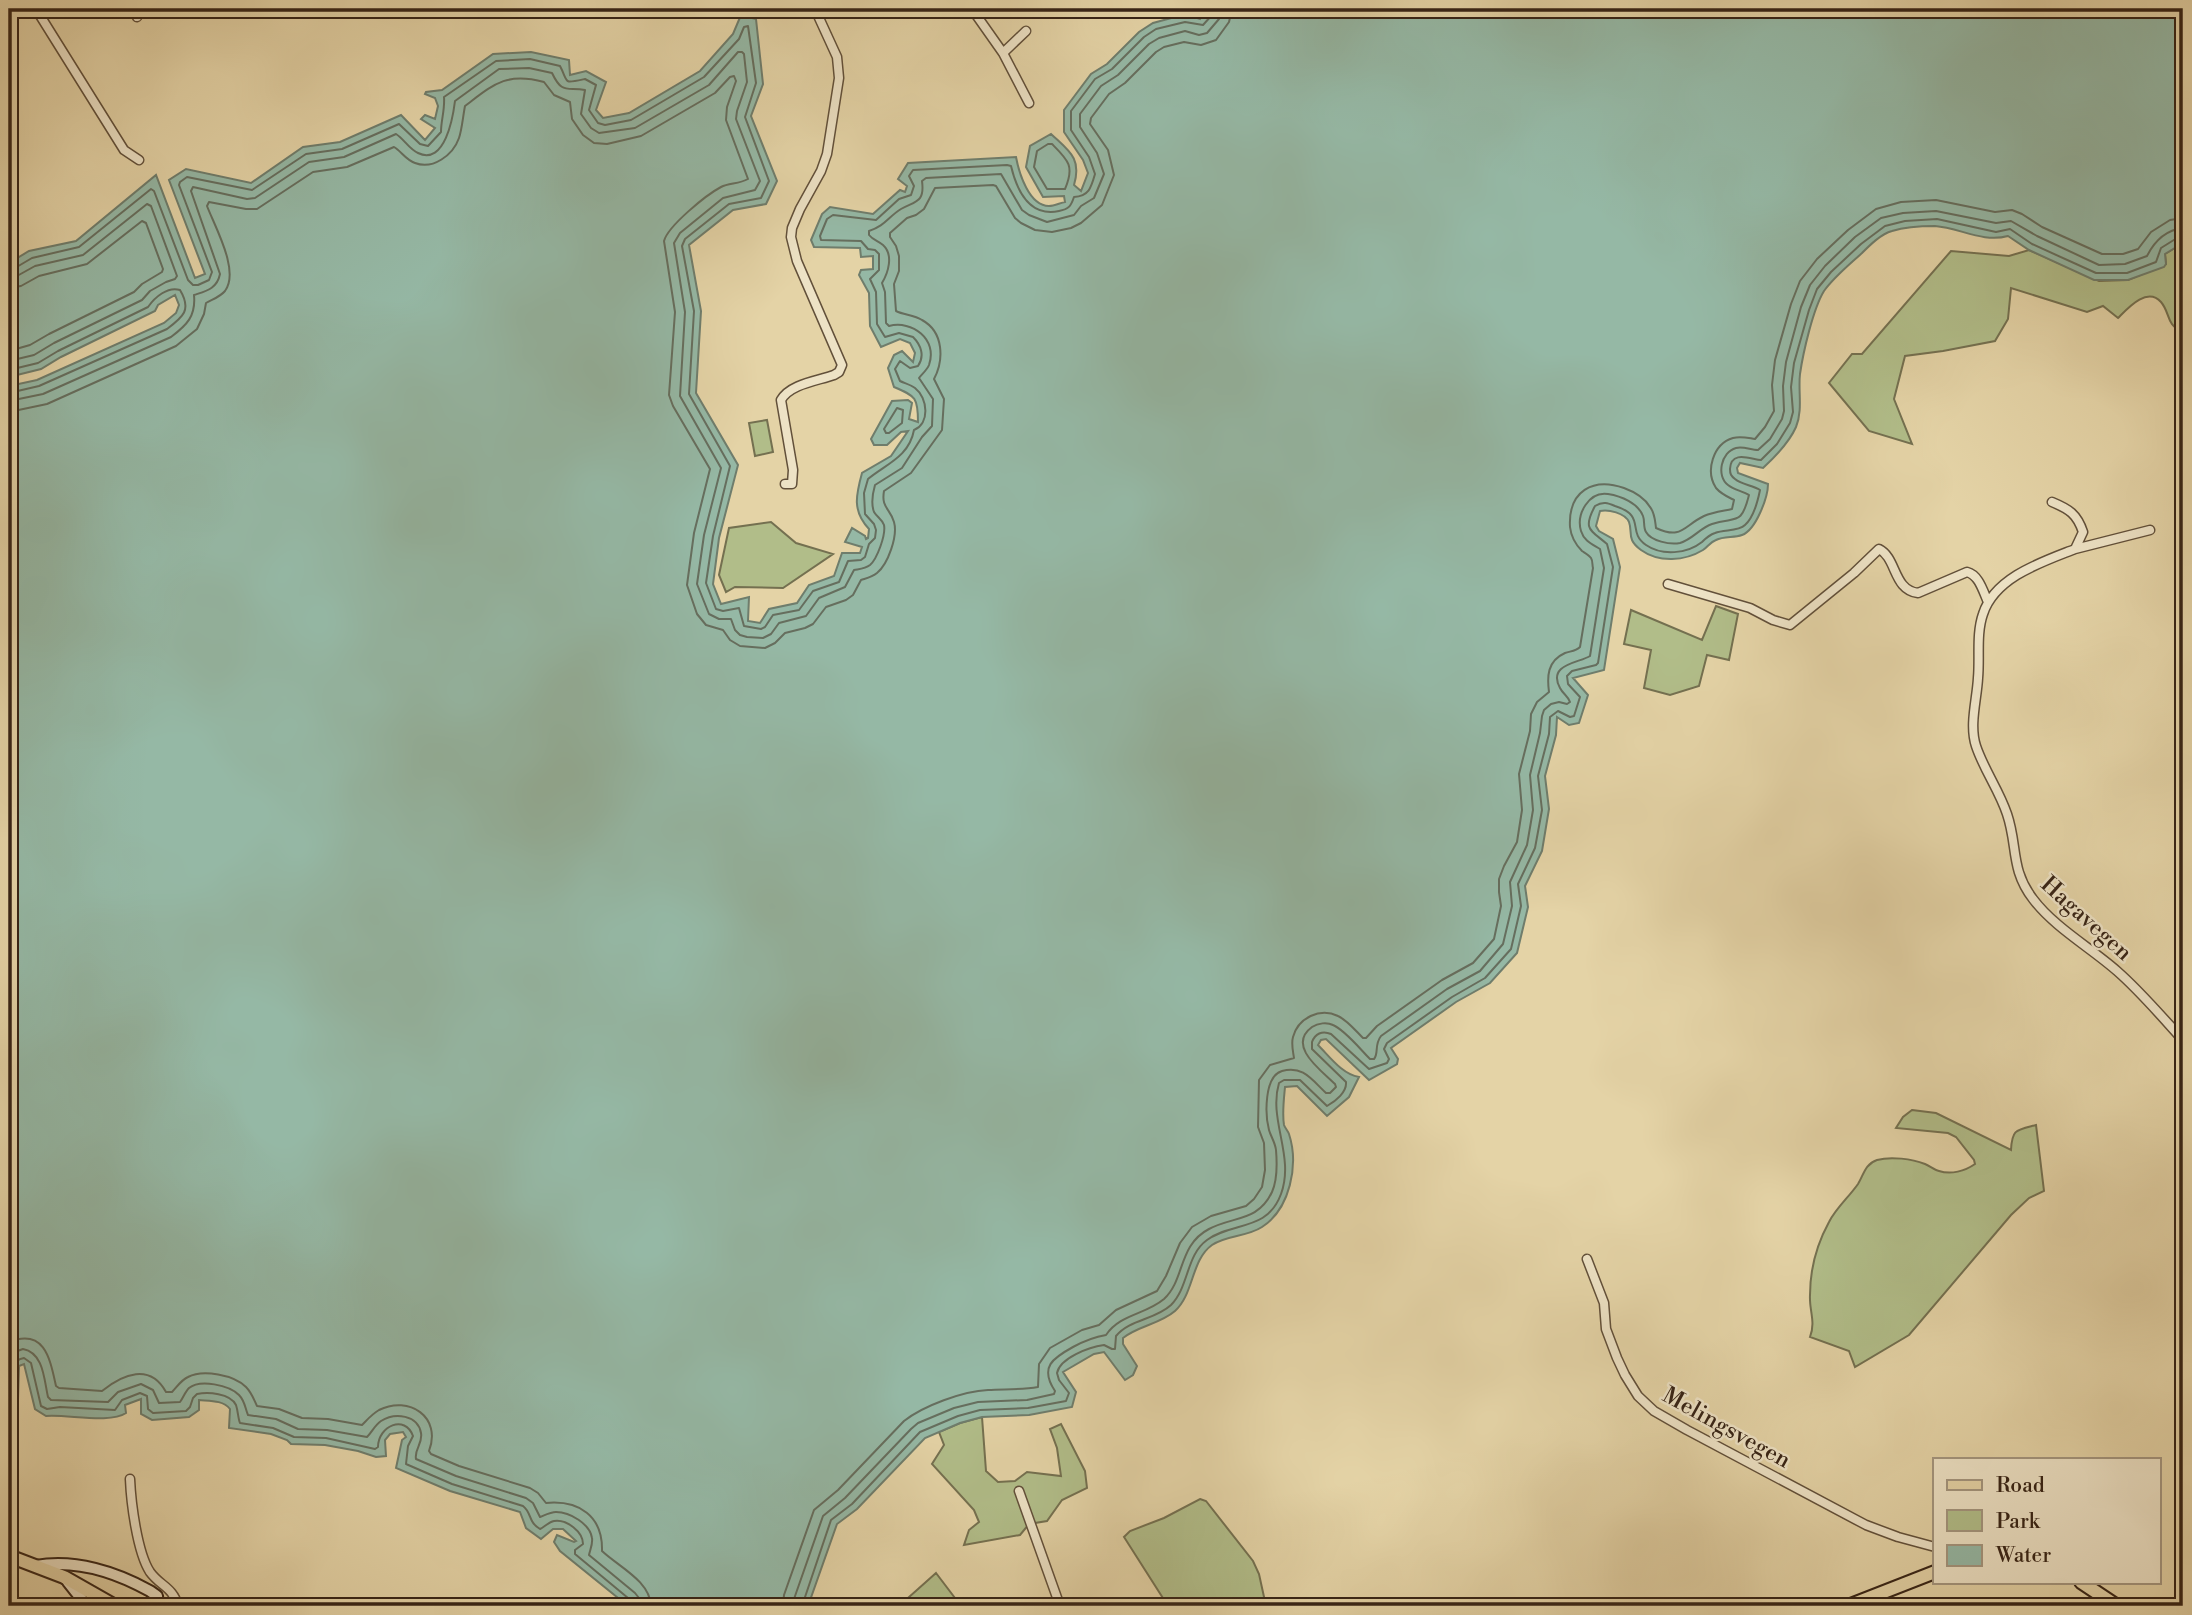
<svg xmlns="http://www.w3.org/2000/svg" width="2192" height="1615" viewBox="0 0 2192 1615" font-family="'Libre Bodoni',serif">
	<rect width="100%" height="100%" fill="#e4d3a6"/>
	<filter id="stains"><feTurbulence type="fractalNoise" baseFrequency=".00286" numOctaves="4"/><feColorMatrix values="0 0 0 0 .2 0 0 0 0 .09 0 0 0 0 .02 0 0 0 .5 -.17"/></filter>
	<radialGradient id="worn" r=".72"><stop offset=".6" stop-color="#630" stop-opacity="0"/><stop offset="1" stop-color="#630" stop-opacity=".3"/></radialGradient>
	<!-- green -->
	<path fill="#b1bd89" stroke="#747050" stroke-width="2" d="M2183,243V332C2165,324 2171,314 2161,302C2147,286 2127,309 2118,318L2103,306L2087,312L2011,288L2008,319L1995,341L1943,351L1905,356L1894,399L1912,444L1869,431L1829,383L1852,354H1862L1951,251L2009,256L2029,250L2099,281L2128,280L2166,264L2165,254Z
		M767,420L773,452L755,456L749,423Z
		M771,522L796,543L833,554L783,588L735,587L726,592L719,575L729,528Z
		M1716,606L1738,614L1729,660L1707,655L1699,686L1670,695L1644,688L1651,650L1624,644L1631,610L1702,640Z
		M1912,1110L1936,1113L2011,1150C2012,1129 2016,1130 2036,1125L2044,1191L2029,1198L2011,1215L1909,1335L1855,1367L1849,1351L1810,1337C1816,1322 1809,1310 1810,1295C1810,1270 1817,1244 1829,1222C1836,1208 1849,1197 1858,1184C1864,1174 1865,1164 1877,1160C1891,1156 1912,1159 1925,1164C1930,1166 1934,1170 1939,1171C1951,1175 1965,1171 1975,1164L1974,1160L1956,1137L1948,1133L1896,1128L1903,1117Z
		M982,1417L986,1471L998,1482L1015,1481L1027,1472L1061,1476L1057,1448L1050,1429L1061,1424L1085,1471L1087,1488L1062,1500L1047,1521L1029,1524L1020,1535L964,1545L969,1530L979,1522L974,1510L932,1464L944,1445L939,1432L960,1423Z
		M1200,1499L1206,1501L1253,1561L1259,1574L1266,1606H1168L1124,1537L1130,1531L1164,1518Z
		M936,1573L961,1606H899Z"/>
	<!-- water -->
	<path fill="#95b8a5" stroke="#6f7d6c" stroke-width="2" d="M1206,9H2183V243L2165,254L2166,264L2164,267L2128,280H2094L2029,250L2008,236C1983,243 1960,228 1935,226C1921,226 1905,227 1892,231C1881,234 1870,245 1862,253C1849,265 1834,277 1824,291C1813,309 1803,353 1800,374C1798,391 1803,410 1796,427C1789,443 1776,456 1763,468L1740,463L1737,468L1738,473L1768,484C1768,497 1756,530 1742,535C1734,538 1724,536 1716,540C1710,542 1708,547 1703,550C1685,561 1659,563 1641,550C1626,539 1633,533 1629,522C1625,513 1608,509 1600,511L1596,526L1599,531L1613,539L1620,567L1604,670L1573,678L1588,695L1579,723L1569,725L1557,717L1556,735L1545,776L1549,809L1542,851L1525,886L1528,907L1517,953L1490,983L1456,1002L1391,1048L1398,1059L1397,1064L1369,1080L1326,1039L1321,1040L1318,1045C1330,1057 1342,1074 1359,1077L1349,1097L1327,1116L1297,1086L1285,1087C1284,1098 1282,1113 1284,1125C1285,1128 1288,1131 1289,1134C1299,1165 1290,1209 1262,1227C1247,1237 1226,1235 1212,1245C1191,1260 1194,1294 1175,1311C1160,1324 1138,1326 1123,1338V1344L1137,1366L1133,1375L1125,1380L1104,1352L1094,1354L1063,1372L1076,1392L1072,1407L1029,1415L982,1417L960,1423L925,1438L857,1509L837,1524L808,1606H628L560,1551L554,1542L557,1535L574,1542L576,1541L563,1529H553L541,1539L526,1528L520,1512L450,1491L396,1468L402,1440L406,1437L403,1432L390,1434L385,1440L386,1456L376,1457L358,1451L325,1445L291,1444L287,1440L271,1434L229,1428L230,1409C223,1400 210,1401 199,1400V1410L189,1417L152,1420L141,1414V1399L125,1405L126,1413C110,1424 67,1414 46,1416L35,1409L24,1364L19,1366L18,1400L9,1402V386L37,380L164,323L176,313L179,305L175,295L158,305L155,311L61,357L41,369L9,377V263L29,251L76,241L156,175L195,278L205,274L169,180L186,169L251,183L303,147L340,142L401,115L425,140L435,128L421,119L425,115L435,119L438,106L435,98L425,94L426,92L442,90L493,54L531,52L569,60L570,75L586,71L606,82L596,110L603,118L629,113L700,71L733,34L741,15L756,19L763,84L751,116L777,181L766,204L733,210L689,245L701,311L696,393L738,465L719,538L713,584L721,604L749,597L748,621L760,623L769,609L797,603L809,585L834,576L842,553H860L862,547L845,542L852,528L865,536L866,539L868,538L869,529C852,511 856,495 862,473L891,456L908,431L901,432L887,445H874L871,439L892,401L908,400L912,403L909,419L918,422C918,398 916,396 894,387L888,368L894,355L902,351L913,362L915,353L910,343L900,339L881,347L870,326L869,293L859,275L861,270L873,269V256L861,257L860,248L814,247L811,240L822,214L830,207L873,214L900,190L905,192L907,186L898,179L908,163L1016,157C1019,173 1029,206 1049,206C1054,206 1060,203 1065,202L1064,196L1043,197L1026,167L1030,146L1051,134C1069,151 1082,158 1074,185L1081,191L1088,173L1083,160L1064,132V110L1091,74L1107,64L1139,32L1153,23L1186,14L1200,19Z"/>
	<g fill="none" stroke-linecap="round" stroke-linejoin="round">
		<!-- shore -->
		<path stroke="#666e5e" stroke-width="2" d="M1048,144H1052C1068,160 1075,166 1065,189H1047L1034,167L1037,151Z
			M9,269L15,268L32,258L79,247L151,189L154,191L188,280L193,285H198L209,280L212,272L179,185L180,182L187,177L252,190L306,154L342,149L399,124L420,144L428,146L441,132C441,120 445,110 444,97L496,61L530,59L560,66C569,83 562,84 585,79L596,85L589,110L598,123L605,125L631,120L704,77L739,39L744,27L748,26L756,83L745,117L769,181L761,198L729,204L685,239L682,246L694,311L689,394L730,466L713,536L706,583L716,609L723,611L739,608L744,626L761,629L765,627L773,615L799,610L813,591L839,582L848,561L861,560L865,557L869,544L875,538L876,530L874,524L865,514L864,493L868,479C886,464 909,457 914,430C930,424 928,398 915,388C911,385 904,383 900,381L895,369L900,361L910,368L918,366C925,356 921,345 913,337L899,333L885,337L877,324L876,292L870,279L879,270V254L875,250L868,249L861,241L821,240L820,236L827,219L833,215L876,220L899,199L911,195L914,186L909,176L913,170L1007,165L1011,166C1017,191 1030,217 1059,211C1069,209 1071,206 1074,197C1089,196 1091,188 1095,174L1089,157L1071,130V111L1095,79L1112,69L1144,37L1156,29L1185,22L1203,25L1212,15L1213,9
			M9,278L17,276L35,266L83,255L147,204L151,206L177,276L175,279L166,282L150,291L142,300L54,343L34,355L9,361
			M9,288L21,286L39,276L87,264L142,221L146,223L163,269L162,272L142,284L134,292L49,334L30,345L9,351
			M9,370L38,363L58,351L148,307C155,297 168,286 180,290C192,310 183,317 167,329L39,386L9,393
			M9,401L43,394L171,337C187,325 196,316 194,295C206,291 217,289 220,274L191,191L193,187L247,199L255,198L309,162L344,157L396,134C404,139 409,149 418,153C445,166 453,117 455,101L499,69L529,68L552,73C562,94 566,87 585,90L581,114L591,128L599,133L635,128L709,85L738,52H742L744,54L747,82L737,111L736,119L760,181L755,190L723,198L680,233L674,243L685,312L680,396L721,468L704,535L697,584L709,614L719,619H731L735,630L740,635L747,637L763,638L771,634L779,623L806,616L819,598L845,587L854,570C859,569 865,569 870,565C877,559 886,535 884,525C882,519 877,517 874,512C871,504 873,492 875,485L902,468L922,437L932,426L933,399L919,378C922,374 927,370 929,365C938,339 912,320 889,326L886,323L885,292L882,283C888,273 894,255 883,245C878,241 873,240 869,235V231C885,226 888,217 901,209C915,201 925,203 922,181L926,178L1001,174L1022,210L1029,215L1047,222L1074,215L1081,206L1094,198L1104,174L1097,153L1080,127V114L1101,86L1118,75L1149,44L1159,38L1185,31L1199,35L1207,33L1219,19L1222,9
			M897,408L903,410L902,423L889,433H886L884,429Z
			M9,412L47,404L176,346L197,329L204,314L206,303C213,299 220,297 225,291C240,271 215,227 207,206L209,202L246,209H257L313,172L347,167L394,147C401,151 406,160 415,163C433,170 453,155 459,138C462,129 463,116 465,106C494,84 506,72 544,82L554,95L570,102L572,119L583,135L594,143L607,144L641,136L715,93L730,77L734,76L736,81L727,107L726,120L748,179C739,184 729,183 721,187C706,195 668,226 664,241L675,312L669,395L673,406L710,469L694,533L687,585L697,614L706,625L723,630L730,640L740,646L765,648L775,643L785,633L805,628L813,624L826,607L846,600L853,595L861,580C867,578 872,577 877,573C888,564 898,536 894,522C890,508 881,508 884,491L911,473L942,430L944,399L934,379C944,360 944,332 922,320C914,315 904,315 896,311L894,284L899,271V256L896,246L890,237V233L907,218L916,215L924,209L935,188L993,185L996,186L1015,218L1021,223L1035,230L1052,232L1071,228L1081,223L1102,205L1114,175L1108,150L1090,124L1091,118L1109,94L1125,83L1156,52L1164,47L1184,42L1201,45L1216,40L1229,22L1232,9
			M9,1342C45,1328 50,1359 56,1386L59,1388L102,1391C123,1374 150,1363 166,1392H172C177,1387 181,1380 188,1377C203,1369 234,1375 246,1387C252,1393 254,1400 257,1406L279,1409L302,1418L328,1419L362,1425C367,1420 372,1414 379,1410C409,1395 442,1417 429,1451L431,1454L459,1466L530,1488L538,1493L546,1503C579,1500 603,1516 602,1551C619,1567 650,1581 651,1606
			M9,1354L23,1349C44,1353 44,1380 48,1397L51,1400L108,1402L118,1392L141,1384L153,1390L159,1403L180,1402C183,1398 185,1392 189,1388C200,1379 229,1385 239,1395C245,1401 245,1408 248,1415L276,1419L298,1429L327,1430L367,1437C372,1432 375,1425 381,1421C395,1412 418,1415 421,1433C423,1444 414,1449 416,1459L456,1476L526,1498L533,1503L540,1517C545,1515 551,1512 556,1512C570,1512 590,1524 592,1538C593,1544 590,1550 589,1555L635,1593L639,1598L640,1606
			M9,1395L11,1392C12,1379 7,1361 24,1358L31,1363L41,1406L47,1409L60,1407L115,1410L122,1400L140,1393L147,1396L148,1409L153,1413L186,1411L190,1407L193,1398L197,1394C208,1392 230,1393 236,1405C238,1411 238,1418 240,1423L273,1428L294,1437L326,1438L375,1449L378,1447C378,1426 405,1414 413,1436L408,1446L406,1464L452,1484L523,1506C532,1513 528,1522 540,1529C544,1527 549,1522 554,1521C567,1519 583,1532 583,1544L575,1550V1554L628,1598L631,1606
			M783,1606L784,1595L814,1510L838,1490L904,1421C923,1406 963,1391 988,1390C1005,1389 1021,1390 1038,1387L1039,1364L1050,1348L1082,1330L1099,1325L1116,1310L1157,1291L1166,1276L1180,1243L1192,1227L1211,1216L1246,1206L1254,1199L1262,1187L1265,1170L1264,1143L1258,1127L1259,1080L1270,1065L1294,1058C1293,1051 1291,1044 1293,1037C1298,1018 1320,1007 1338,1016C1347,1020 1355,1030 1363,1038H1366L1377,1026L1442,980L1473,963L1494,939L1501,906L1499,892V879L1504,866L1517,842L1522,810L1519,774L1530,731L1531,714L1537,702L1549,692C1547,677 1547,661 1565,653C1571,651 1576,651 1580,647L1593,568C1592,565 1593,561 1591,558C1589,555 1585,553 1582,551C1576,545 1571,536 1570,527C1568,491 1593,477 1624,488C1635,492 1644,497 1650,507C1655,513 1655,521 1656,528C1682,540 1683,526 1704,516C1713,512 1723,511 1732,509L1734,500C1728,497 1721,494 1716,488C1705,471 1713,444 1733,438C1741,436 1748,438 1755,439L1765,427L1774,411L1772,385L1775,360L1791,304L1800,281L1817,259L1848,230L1876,209L1901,202L1936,200L1995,212L2012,210L2022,214L2042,227L2102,254H2123L2138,249L2151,232L2170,220L2183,218
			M793,1606L794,1599L823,1516L845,1498L911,1429L918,1423L954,1408L978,1402L1027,1400L1054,1394L1055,1391C1039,1367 1053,1358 1073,1347C1084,1341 1094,1337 1106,1335C1120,1314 1145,1315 1164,1299C1185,1280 1178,1245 1209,1229C1233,1216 1258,1222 1272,1192C1277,1181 1277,1162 1276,1150C1275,1142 1271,1137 1269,1130C1265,1115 1264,1076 1282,1071C1303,1065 1312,1080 1326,1093H1330L1336,1087L1335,1084C1322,1071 1286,1046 1312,1027C1318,1023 1327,1022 1333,1025C1345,1030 1360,1049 1370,1059H1374C1379,1053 1374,1045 1381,1036L1447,989L1480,971L1503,944L1512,906L1510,882L1527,845L1533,810L1530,775L1540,733L1542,716L1544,710L1551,704L1559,702L1567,704L1570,702C1568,696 1563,694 1560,688C1547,664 1579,663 1590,656L1604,568L1600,549C1592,544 1584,541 1581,531C1576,514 1589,491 1608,494C1621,496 1638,503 1643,516C1645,521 1643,527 1646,532C1651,541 1670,545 1680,543C1693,539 1700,528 1712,524C1736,516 1741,527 1749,495C1743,491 1734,490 1728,485C1716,476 1721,452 1736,448C1743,446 1751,450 1758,450L1770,439L1782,419L1784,411L1783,386L1786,362L1801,307L1810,285L1825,266L1855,237L1881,218L1903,213L1936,211L1996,223L2011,221L2037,236L2099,265L2125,264L2147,256C2154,242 2166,230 2183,228
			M802,1606L831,1520L852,1504L920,1432L958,1416L980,1410L1028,1408L1066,1401L1069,1393L1059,1380L1057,1373C1060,1358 1089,1347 1104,1345L1112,1349H1115L1116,1336C1130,1319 1155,1320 1171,1305C1189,1287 1186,1255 1207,1240C1233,1221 1267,1232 1281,1194C1295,1156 1268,1120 1279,1083L1284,1080H1300L1327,1106C1336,1101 1347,1092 1346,1082L1312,1049V1042C1315,1034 1322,1030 1331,1034L1369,1069L1387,1063L1389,1059L1384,1049L1387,1043L1452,997L1485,978L1511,949L1521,906L1518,884L1535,848L1542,810L1538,776L1549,734L1550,717L1558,711L1570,717L1574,716L1580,697L1568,684L1567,676L1572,671L1596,665L1598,663L1613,567L1607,544C1591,530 1582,530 1595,506C1603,501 1608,503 1615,506C1647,516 1626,531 1646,545C1662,556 1687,554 1702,542C1706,538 1709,535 1715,533C1724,529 1738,532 1745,525C1753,518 1758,500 1760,490C1753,485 1742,485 1735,479C1731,476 1730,474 1730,469C1731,450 1750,459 1761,460L1777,444L1790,423L1793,412L1791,387L1794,363L1809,310L1817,289L1831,272L1861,244L1885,226L1905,221L1937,219L1996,232L2010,229L2032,244L2096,273H2127L2156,262L2161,248L2177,238L2183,237"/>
		<!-- stream -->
		<path stroke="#6f7d6c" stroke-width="2.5" d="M740,9L741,15"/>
		<!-- street casing -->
		<g stroke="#62503a" stroke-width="11">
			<path id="street" d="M36,9L124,150L139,160
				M135,9L137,17
				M972,9L1003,53L1029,103
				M1129,9L1133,13
				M1003,53L1026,31
				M785,484H792L793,470L781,400C790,384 817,381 834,375L839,372L842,365L797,261L791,237L792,228L800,209L821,171L827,154L839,78L837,57L815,9
				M2052,502C2069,509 2077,514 2083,532L2075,549C2042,562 1995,577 1983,614C1976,634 1980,657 1978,678C1977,699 1969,725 1976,746C1984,770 1999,790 2007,814C2018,846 2010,869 2033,899C2054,927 2091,948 2117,971C2141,992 2162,1017 2183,1040
				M2075,549L2150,530
				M1668,584L1750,608L1773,620L1790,625L1854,573L1879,549C1897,558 1893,590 1918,593L1967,572C1979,575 1983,591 1988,602
				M1587,1259L1604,1303L1606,1329L1617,1358L1625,1375L1638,1396L1654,1411L1687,1430L1866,1525L1898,1537L1935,1547
				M130,1479C131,1502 137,1552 150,1572C160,1586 173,1587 178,1606
				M1019,1491L1060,1606"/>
		</g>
		<!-- secondary casing -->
		<g stroke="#372416" stroke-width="14">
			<path id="secondary" d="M36,1566C75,1559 116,1572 150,1591L157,1596L158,1606
				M68,1582L87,1606"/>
		</g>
		<!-- primary casing -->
		<g stroke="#372416" stroke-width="16">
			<path id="primary" d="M9,1556L64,1577L115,1606
				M2081,1582L2117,1606
				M1848,1606L1935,1572"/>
		</g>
		<!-- street -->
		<use href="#street" stroke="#ede2c5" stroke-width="8"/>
		<!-- secondary -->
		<use href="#secondary" stroke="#ede2c5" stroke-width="10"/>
		<!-- primary -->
		<use href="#primary" stroke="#e4d3a6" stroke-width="12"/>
	</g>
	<g text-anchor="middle" stroke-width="5" stroke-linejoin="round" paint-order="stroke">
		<!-- street labels -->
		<g font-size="23" fill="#372416" stroke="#ede2c5">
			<text transform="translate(2087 918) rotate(42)" y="8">Hagavegen</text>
			<text transform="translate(1727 1427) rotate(29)" y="8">Melingsvegen</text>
		</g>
	</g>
	<!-- margin -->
	<rect width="2192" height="1615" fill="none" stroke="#e4d3a6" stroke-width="35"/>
	<rect x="10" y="10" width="2171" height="1594" fill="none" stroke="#372416" stroke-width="3.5"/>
	<rect x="18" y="18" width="2157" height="1580" fill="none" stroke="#372416" stroke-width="2"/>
	<!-- legend -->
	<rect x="1933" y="1458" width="228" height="126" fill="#ede2c5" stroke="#a4967f" stroke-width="2"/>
	<rect x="1947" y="1480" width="35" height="10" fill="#e4d3a6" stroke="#a4967f" stroke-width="2"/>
	<text x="1996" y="1492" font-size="21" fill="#372416">Road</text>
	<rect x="1947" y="1510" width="35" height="21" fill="#b1bd89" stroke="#a4967f" stroke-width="2"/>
	<text x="1996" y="1528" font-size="21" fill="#372416">Park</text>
	<rect x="1947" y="1545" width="35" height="21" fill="#95b8a5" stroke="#a4967f" stroke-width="2"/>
	<text x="1996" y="1562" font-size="21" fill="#372416">Water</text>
	<rect width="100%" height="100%" filter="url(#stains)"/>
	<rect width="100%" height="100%" fill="url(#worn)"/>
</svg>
